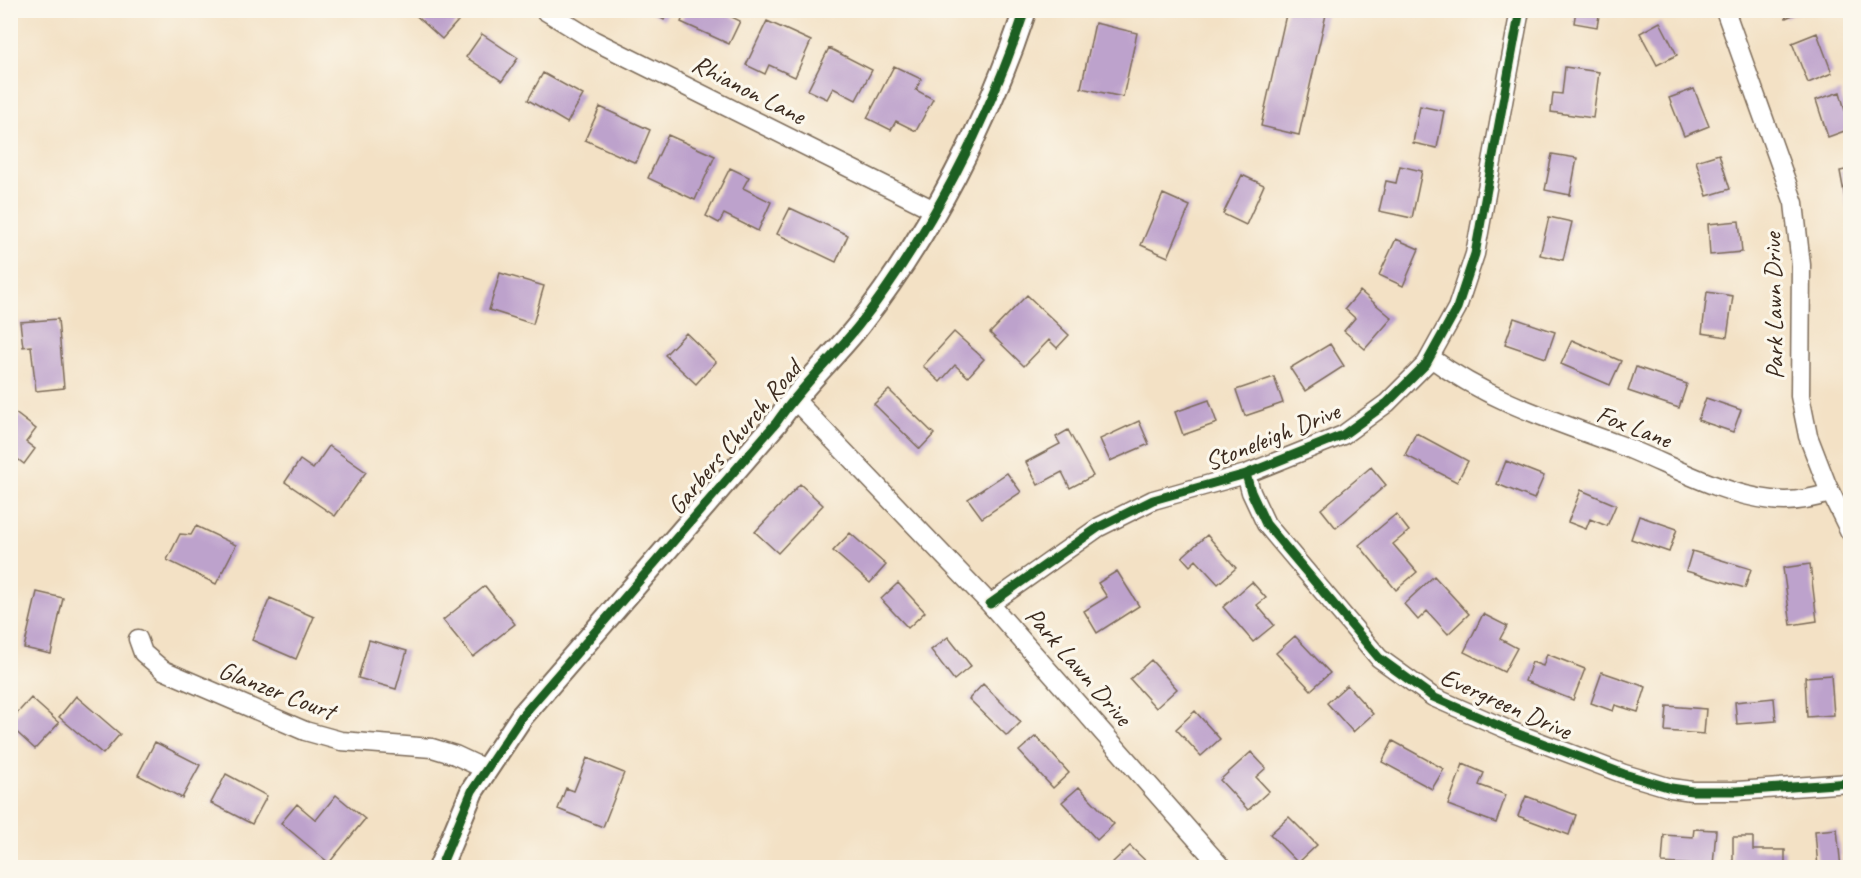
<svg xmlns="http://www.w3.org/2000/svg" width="1861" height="878" viewBox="0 0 1861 878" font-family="Caveat,sans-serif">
	<rect width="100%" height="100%" fill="#fbf7ec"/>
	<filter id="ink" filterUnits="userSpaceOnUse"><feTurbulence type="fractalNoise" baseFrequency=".0167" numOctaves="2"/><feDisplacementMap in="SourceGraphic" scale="12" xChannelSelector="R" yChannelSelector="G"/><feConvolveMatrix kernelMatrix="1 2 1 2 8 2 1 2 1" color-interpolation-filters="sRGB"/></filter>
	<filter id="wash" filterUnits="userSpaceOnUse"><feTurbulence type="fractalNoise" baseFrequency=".008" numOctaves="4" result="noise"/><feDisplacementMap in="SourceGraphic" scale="24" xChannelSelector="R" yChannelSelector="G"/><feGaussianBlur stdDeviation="1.35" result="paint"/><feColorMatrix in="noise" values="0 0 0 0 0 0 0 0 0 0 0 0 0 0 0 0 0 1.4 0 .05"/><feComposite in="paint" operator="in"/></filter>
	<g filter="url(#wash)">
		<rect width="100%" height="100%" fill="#f3e1c5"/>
		<g id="blocks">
			<!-- building -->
			<path fill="#bda2cc" d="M410,10H464L466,12L442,39Z
				M647,10H669L664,20Z
				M686,10H718L740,21L729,44L681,22Z
				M1287,10H1327L1299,135L1261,126Z
				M1576,10H1600L1597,27L1574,23Z
				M1783,10H1804L1786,18Z
				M767,21L811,41L795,77L769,65L765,74L746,65Z
				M1660,22L1677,55L1657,65L1640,33Z
				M1095,23L1137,33L1123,97L1081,88Z
				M1817,33L1832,73L1808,83L1792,43Z
				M482,34L518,58L502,81L466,57Z
				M829,48L872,70L856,100L833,88L827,99L808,90Z
				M894,66L921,79L916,90L933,99L916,131L896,121L891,130L867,118Z
				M1565,67L1599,72L1593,118L1551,112L1553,93L1562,94Z
				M543,73L583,95L567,123L528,100Z
				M1694,89L1709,126L1684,136L1669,98Z
				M1840,92L1850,129L1828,137L1816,100Z
				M1420,106L1444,111L1437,148L1413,143Z
				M600,107L650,130L636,163L585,140Z
				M668,135L715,156L695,200L648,178Z
				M1552,154L1577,158L1570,195L1545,190Z
				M1719,154L1730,189L1707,196L1696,161Z
				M1400,166L1422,171L1412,218L1379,211L1386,181L1396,183Z
				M730,168L749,177L743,188L771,202L758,231L724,214L719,223L706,216Z
				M1850,169V208L1847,209L1840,171Z
				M1242,175L1264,185L1246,225L1223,214Z
				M1163,194L1190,206L1168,257L1141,245Z
				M790,208L848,235L836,262L777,234Z
				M1549,217L1572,222L1563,260L1540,255Z
				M1739,221L1742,252L1710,255L1708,224Z
				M1396,239L1419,249L1403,286L1379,275Z
				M500,273L544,286L533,324L489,310Z
				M1360,291L1392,318L1365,349L1344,331L1355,318L1345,309Z
				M1707,292L1733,296L1727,337L1702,333Z
				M1027,295L1069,335L1057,348L1049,340L1024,366L990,333Z
				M1514,318L1555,332L1546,358L1505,344Z
				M58,319L64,388L36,391L31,346L23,347L20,322Z
				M954,332L984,359L968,377L955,365L940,382L923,366Z
				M686,333L716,362L696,384L665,355Z
				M1572,340L1621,361L1610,385L1561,364Z
				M1330,344L1344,366L1305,391L1290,368Z
				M1636,367L1687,384L1679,408L1628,391Z
				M1274,377L1283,403L1245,416L1236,390Z
				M889,390L934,434L920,449L874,404Z
				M1706,398L1741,410L1733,432L1698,420Z
				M1209,400L1217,423L1183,435L1175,412Z
				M10,409L36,429L26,442L35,449L24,464L15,457L10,463Z
				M1139,421L1149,444L1110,461L1100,439Z
				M1068,430L1093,476L1070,488L1062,472L1038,485L1026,462L1060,444L1056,437Z
				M1416,433L1468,461L1457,482L1405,455Z
				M329,446L366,472L335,516L285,482L300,460L313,469Z
				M1506,461L1544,476L1534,499L1497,484Z
				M1371,467L1386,485L1336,528L1321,509Z
				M1007,473L1021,492L982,518L968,499Z
				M800,484L823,505L778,553L755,532Z
				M1581,490L1616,505L1607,526L1590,519L1586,529L1568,522Z
				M1396,514L1409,531L1393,544L1417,572L1396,590L1359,545Z
				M1639,516L1677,529L1669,552L1631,539Z
				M196,526L236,545L216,584L167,560L180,534L191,535Z
				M850,533L886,565L870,583L833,551Z
				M1207,535L1236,568L1218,584L1196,560L1190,566L1182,557Z
				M1692,551L1751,569L1745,588L1686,571Z
				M1810,564L1817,621L1791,625L1783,568Z
				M1117,571L1139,606L1097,633L1084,611L1107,597L1098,583Z
				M1434,576L1469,614L1448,634L1427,611L1418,620L1404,604Z
				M1252,582L1266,598L1257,605L1274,625L1253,642L1223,607Z
				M898,583L925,612L908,628L881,599Z
				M485,586L515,624L473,657L443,620Z
				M37,592L63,598L51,654L24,648Z
				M270,598L314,617L296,659L252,640Z
				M1483,614L1507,626L1500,639L1517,648L1504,672L1464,652Z
				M1295,636L1330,673L1311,690L1276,653Z
				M948,637L971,666L954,680L931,650Z
				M369,640L407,651L396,689L358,678Z
				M1547,654L1585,669L1573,700L1525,681L1532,662L1543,666Z
				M1151,660L1177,689L1156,708L1130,679Z
				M1602,672L1646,687L1638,712L1615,705L1613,711L1591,703Z
				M1831,675L1834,715L1807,717L1805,677Z
				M983,684L1021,722L1007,736L969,699Z
				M1347,685L1373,714L1353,732L1327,703Z
				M76,696L120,734L103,754L59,717Z
				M31,698L59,723L35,749L10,726V721Z
				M1774,698L1776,721L1737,724L1735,702Z
				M1667,706L1706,709L1704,734L1665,731Z
				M1195,711L1220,739L1201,756L1176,729Z
				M1036,736L1069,773L1053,788L1019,751Z
				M1393,741L1444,769L1432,789L1382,762Z
				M155,742L200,765L182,798L138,775Z
				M1251,752L1266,768L1256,777L1269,791L1248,810L1220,780Z
				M587,758L624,773L603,827L558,809L566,788L574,791Z
				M1463,764L1484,773L1479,785L1506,795L1496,823L1448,805Z
				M226,774L267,796L252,824L211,803Z
				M1079,787L1114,824L1097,840L1062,802Z
				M336,795L365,819L329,863L281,823L297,804L316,820Z
				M1526,796L1576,815L1569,835L1518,816Z
				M1289,817L1317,845L1298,863L1270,834Z
				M1694,829L1716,830L1713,866L1662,863L1664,835L1693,837Z
				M1837,829L1841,868H1818L1815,831Z
				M1733,837H1753V850H1785V868H1733Z
				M1130,846L1153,868H1117L1112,863Z"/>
		</g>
	</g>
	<g filter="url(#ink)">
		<use href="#blocks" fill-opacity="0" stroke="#7b6a58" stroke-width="1.5"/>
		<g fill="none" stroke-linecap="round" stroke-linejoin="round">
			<!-- minor casing -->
			<g stroke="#7b6a58" stroke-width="21">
				<path id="minor" d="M544,10L593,40L934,210
					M1725,10L1794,203L1801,265L1800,396L1808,436L1827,485L1850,532
					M1431,358C1488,400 1552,420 1617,444C1667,463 1718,494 1772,500C1792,503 1811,499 1830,493
					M793,398L990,604L1222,868
					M1246,474L1251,492L1266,524L1379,658L1433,697L1513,732L1624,774L1671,788L1692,791H1737L1850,783
					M990,604L1099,527L1153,500L1246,474L1343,435L1387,403L1426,364L1457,308L1475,254L1520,10
					M138,639L143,653L163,670L305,731L341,741L432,748L455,755L485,769"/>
			</g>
			<!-- tertiary casing -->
			<g stroke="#7b6a58" stroke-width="26">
				<path id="tertiary" d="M440,868L472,791L522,716L776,423C800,387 832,359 859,325C930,234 989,120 1025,10"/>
			</g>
			<!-- minor -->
			<use href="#minor" stroke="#fff" stroke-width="18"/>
			<!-- tertiary -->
			<use href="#tertiary" stroke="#fff" stroke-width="22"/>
			<!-- cycleway casing -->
			<g stroke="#fbf7ec" stroke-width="13">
				<path id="cycleway" d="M1246,474L1251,492L1266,524L1379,658L1433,697L1513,732L1624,774L1671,788L1692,791H1737L1850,783
					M990,604L1099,527L1153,500L1246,474L1343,435L1387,403L1426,364L1457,308L1475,254L1520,10
					M440,868L472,791L522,716L776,423C800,387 832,359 859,325C930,234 989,120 1025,10"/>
			</g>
			<!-- cycleway -->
			<use href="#cycleway" stroke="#1b5e20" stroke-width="9"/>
		</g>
	</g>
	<g text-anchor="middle" stroke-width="6" stroke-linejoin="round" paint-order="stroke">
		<!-- street labels -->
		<g font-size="26" fill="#3b2a1e" stroke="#fbf7ec">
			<text transform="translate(749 89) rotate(27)" y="9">Rhianon Lane</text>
			<text transform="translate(1773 306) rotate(-91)" y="9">Park Lawn Drive</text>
			<text transform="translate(1634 426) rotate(21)" y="9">Fox Lane</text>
			<text transform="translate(1272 436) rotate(-22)" y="9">Stoneleigh Drive</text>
			<text transform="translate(734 437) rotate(-50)" y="9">Garbers Church Road</text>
			<text transform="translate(1079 666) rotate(49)" y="9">Park Lawn Drive</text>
			<text transform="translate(277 690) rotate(21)" y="9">Glanzer Court</text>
			<text transform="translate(1506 703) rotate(24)" y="9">Evergreen Drive</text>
		</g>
	</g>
	<!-- margin -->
	<rect width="1861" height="878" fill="none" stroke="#fbf7ec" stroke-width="36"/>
</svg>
